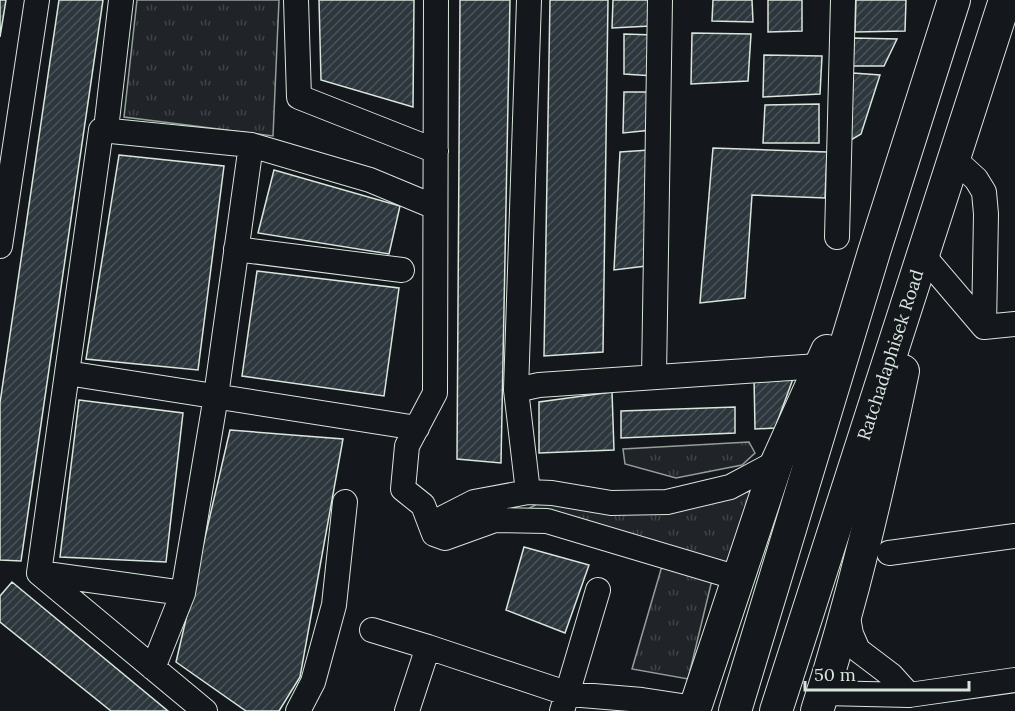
<svg xmlns="http://www.w3.org/2000/svg" width="1015" height="711" viewBox="0 0 1015 711" font-family="Lora,serif">
	<defs>
		<pattern id="grass-tufts" width="24" height="20" patternUnits="userSpaceOnUse" patternTransform="scale(1.5)"><rect width="24" height="20" fill="#202428"/><path d="M3 7l-1-3M5 7V3M7 7l1-3M15 17l-1-3M17 17v-4M19 17l1-3" fill="none" stroke="#404447"/></pattern>
		<pattern id="building-hatch" width="6" height="6" patternUnits="userSpaceOnUse" patternTransform="scale(1.5)"><rect width="6" height="6" fill="#2c363c"/><path d="M-1 1l2-2M0 6l6-6M5 7l2-2" fill="none" stroke="#4a5358"/></pattern>
	</defs>
	<rect width="100%" height="100%" fill="#14181c"/>
	<!-- grass -->
	<path fill="url(#grass-tufts)" stroke="#939e99" stroke-width="1.5" d="M137,0H279L273,136L124,117Z
		M749,442L755,453L742,465L676,478L625,464L623,449Z
		M754,490L726,568L524,511L539,503L692,507Z
		M662,566L712,580L688,679L632,669Z"/>
	<!-- building -->
	<path fill="url(#building-hatch)" stroke="#d8e6dc" stroke-width="1.5" d="M0,0H6L0,37Z
		M59,0H103L21,561L0,560V403Z
		M319,0H414L413,107L321,80Z
		M460,0H510L501,463L457,459Z
		M550,0H608L603,352L544,356Z
		M613,0H651L650,26L612,28Z
		M713,0H752L753,22L712,21Z
		M768,0H802V31L768,32Z
		M856,0H906L905,31L855,32Z
		M692,33L751,34L748,81L691,84Z
		M624,34L654,35V76L624,74Z
		M854,38L897,39L884,66H853Z
		M764,55L822,56L820,94L763,97Z
		M853,73L880,75L861,134L851,140Z
		M624,92H655L652,130L623,133Z
		M819,104V143H763L765,105Z
		M713,148L827,152L825,198L752,195L745,298L700,303Z
		M649,150L646,266L614,270L620,152Z
		M119,155L224,166L198,370L86,359Z
		M274,170L400,206L389,254L258,233Z
		M257,271L399,288L384,396L242,376Z
		M794,376L775,428L755,429L754,377Z
		M612,392L614,450L539,453V402Z
		M79,400L183,413L166,562L60,557Z
		M735,407V433L621,438V411Z
		M230,430L343,439L300,677L279,711H246L176,662Z
		M524,547L589,565L565,633L506,610Z
		M12,582L168,711H111L0,622V596Z"/>
	<g fill="none" stroke-linecap="round" stroke-linejoin="round">
		<!-- minor casing -->
		<g stroke="#d8e6dc" stroke-width="26">
			<path id="minor" d="M296,0L299,97L436,151
				M436,0L435,393L407,446L403,489L423,505L434,534L445,538L495,520L547,521L738,578
				M106,129L121,0
				M251,145L370,180L435,207
				M954,159L976,179L984,192L986,214L984,327
				M837,237L843,0
				M0,246L37,0
				M236,249L402,270
				M927,260L984,327L1015,324
				M67,373L417,428
				M654,377L660,0
				M516,390L539,385L819,366
				M528,492L516,390L529,0
				M431,524L474,502L528,492L552,493L611,503L667,502L730,487L777,462
				M889,553L1015,536
				M39,573L101,130L251,145L216,396L183,593L153,668
				M183,593L39,573L205,711
				M847,612L851,634L858,650L891,675L909,695
				M372,630L428,647L569,694L642,700L695,708
				M823,693L909,695L1015,680
				M298,711L313,682L334,605L345,502
				M407,711L428,647
				M562,711L598,590"/>
		</g>
		<!-- major casing -->
		<g stroke="#d8e6dc" stroke-width="34">
			<g id="major">
				<path d="M694,711L777,462L827,351"/>
				<path d="M735,711L874,252L954,0"/>
				<path id="s1" d="M776,711L1005,0"/>
				<path d="M817,711C853,599 879,486 903,371"/>
			</g>
		</g>
		<!-- minor -->
		<use href="#minor" stroke="#14181c" stroke-width="24"/>
		<!-- major -->
		<use href="#major" stroke="#14181c" stroke-width="32"/>
	</g>
	<g text-anchor="middle" stroke-width="4.5" stroke-linejoin="round" paint-order="stroke">
		<!-- street labels -->
		<g font-size="18" fill="#d8e6dc" stroke="#14181c">
			<text dy="6" stroke="none"><textPath href="#s1" startOffset="374">Ratchadaphisek Road</textPath></text>
		</g>
	</g>
	<!-- scale -->
	<path d="M805 681v9h164v-9" fill="none" stroke="#d8e6dc" stroke-width="3"/>
	<text x="814" y="681" font-size="18" fill="#d8e6dc" stroke="#14181c" stroke-width="4.5" paint-order="stroke">50 m</text>
</svg>
